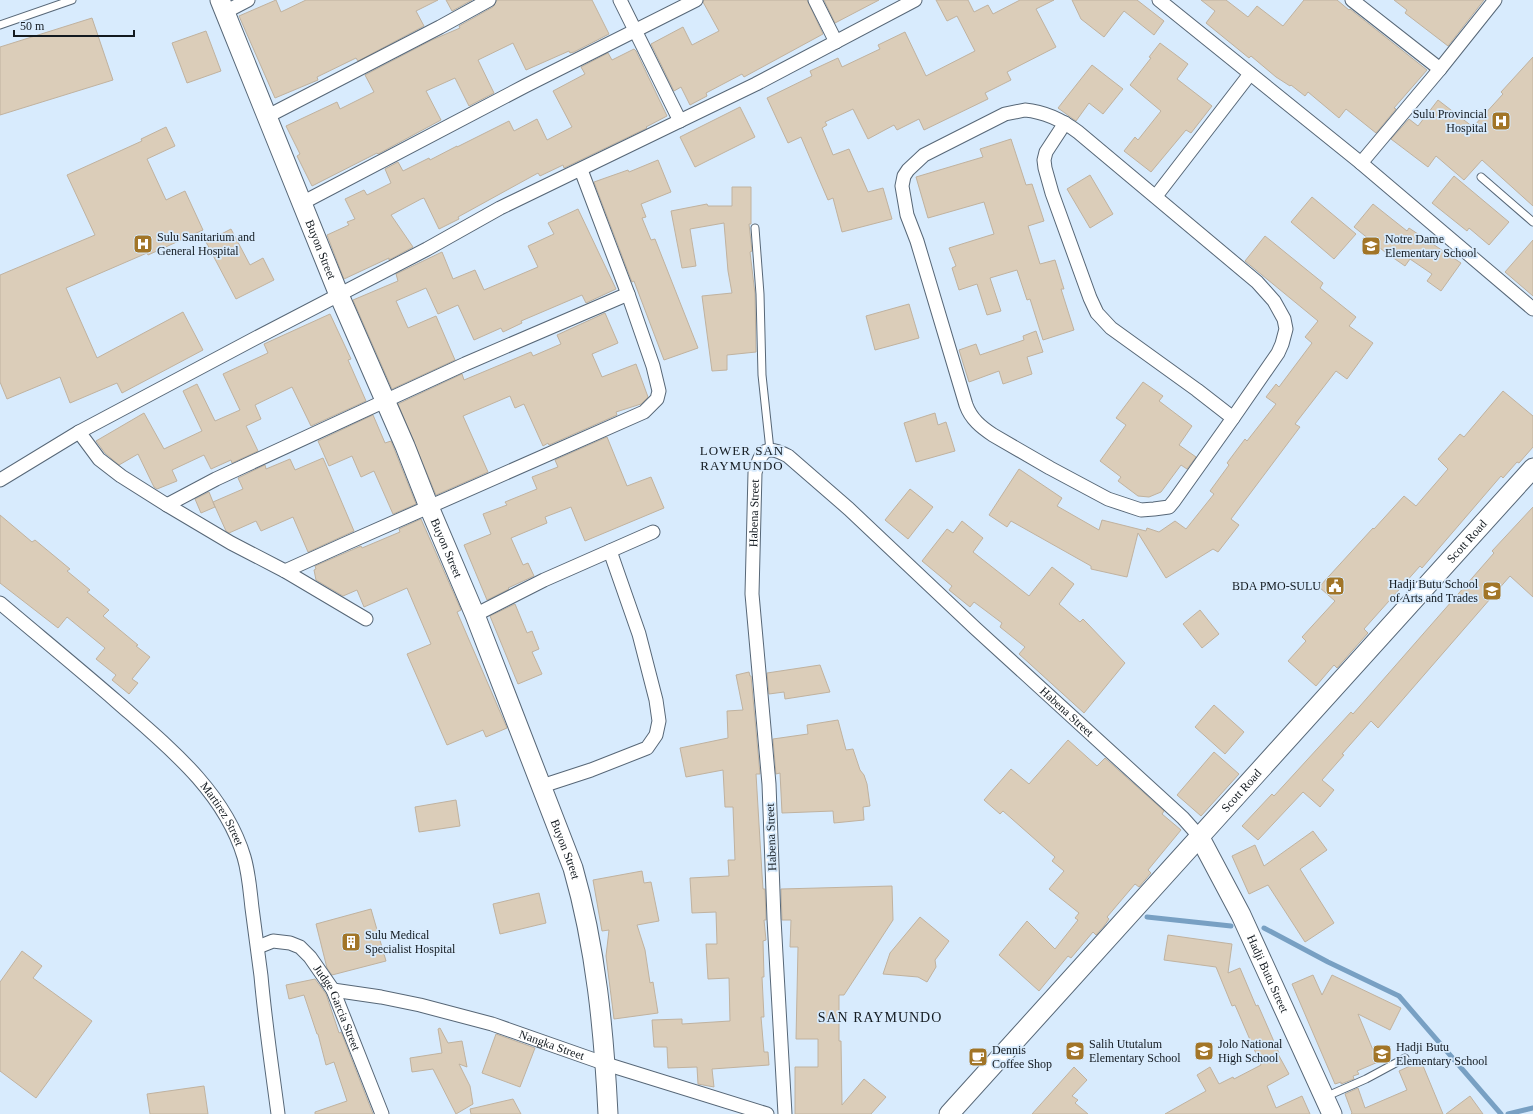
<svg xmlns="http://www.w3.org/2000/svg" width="1533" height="1114" viewBox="0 0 1533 1114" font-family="Georgia,serif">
	<rect width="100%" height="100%" fill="#d8ebfd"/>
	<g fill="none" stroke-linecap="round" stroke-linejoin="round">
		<!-- stream -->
		<path stroke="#78a0c3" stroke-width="5" d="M1147,917L1231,926
			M1264,928L1328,962L1399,996L1501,1114
			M1508,1114L1533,1108"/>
	</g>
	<!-- building -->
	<path fill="#dbcdb9" stroke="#c0b29f" d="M276,0L281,12L306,0H438L416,11L424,26L358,61L356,58L317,77L318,80L275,98L239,16Z
		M446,0H472L452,11Z
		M497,0H592L609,34L574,52L570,53L569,51L526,70L513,43L478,60L494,93L469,106L455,78L426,91L441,120L378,154L377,153L312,186L297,156L300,154L286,126L337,102L340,109L374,92L365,75L432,40L460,28L459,26L493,7Z
		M704,0H807L823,34L744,77L742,74L706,93L707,96L690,105L681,87L674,91L651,44L683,27L692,45L719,31L703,2Z
		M824,0H879L835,23Z
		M936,0H968L974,12L988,5L993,14L1020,0H1054L1036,9L1056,47L1007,72L1011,80L985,93L988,99L924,130L919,119L897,130L894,125L868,139L853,109L825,122L827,125L822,128L833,155L849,149L868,192L883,188L892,219L842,232L833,198L828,200L801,137L788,143L767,98L812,76L810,71L838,58L842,67L880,49L878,45L905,32L926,76L975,51L957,16L947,21Z
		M1072,0H1137L1164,21L1154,35L1124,11L1104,37L1081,19Z
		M1201,0H1226L1248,17L1257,6L1283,26L1304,0H1337L1349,10L1350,9L1427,70L1394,108L1396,109L1376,133L1346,109L1339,118L1308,92L1305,96L1291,85L1290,86L1276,77L1251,56L1249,58L1206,23L1215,11Z
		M1394,0H1484L1448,46L1405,13L1407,10Z
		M92,18L113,80L0,115V47Z
		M206,31L221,71L187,83L172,43Z
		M1160,43L1188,64L1177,79L1212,106L1191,133L1186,130L1151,172L1124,151L1135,137L1138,140L1161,111L1130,85L1151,58L1149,57Z
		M634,49L636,51L667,116L646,127L647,128L564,168L563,165L540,176L538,173L458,217L459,219L439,229L424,198L421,199L391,215L413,247L389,260V258L344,279L327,235L349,225L347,222L355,219L345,199L364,190L367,195L391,183L385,169L398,162L403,171L429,158L430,160L457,146V147L509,121L514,131L537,119L547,140L572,127L553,91L585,74L581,67L608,53L612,60Z
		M1533,57V206L1482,160L1464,180L1436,156L1428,167L1391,139L1409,119L1418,126L1438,100L1473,127L1503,94L1501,92Z
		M1092,65L1123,89L1103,114L1089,103L1076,121L1058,108Z
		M740,107L755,137L695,167L680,137Z
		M166,127L175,146L147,159L166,200L185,191L203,230L148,255L147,253L66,288L97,358L183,312L203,350L122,393L117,383L70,403L60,377L7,399L0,382V275L95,235L67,175L142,141L141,139Z
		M1011,139L1026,185L1032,184L1044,221L1028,226L1040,264L1055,260L1064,289H1061L1074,330L1043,340L1030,299L1027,300L1017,270L990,278L1001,311L987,315L977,284L959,290L952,268L956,266L949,248L994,234L984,202L928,218L916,177L983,157L980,149Z
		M658,160L671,192L641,204L646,217L642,218L651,240L655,239L698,348L664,360L634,281L632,282L594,182L628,170L629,172Z
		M1090,175L1113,214L1090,228L1067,189Z
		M1454,176L1509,222L1489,245L1469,228L1467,231L1432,203Z
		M732,187H751V224H749L752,251L750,252L755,294L756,352L727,355V370L712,371L702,296L732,293L728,271L724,223L690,229L696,266L682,268L671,211L707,204L708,206H732Z
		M1312,197L1356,234L1334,259L1291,222Z
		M1373,204L1407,231L1409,228L1461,263L1441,291L1427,281L1432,274L1410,259L1405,266L1385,252L1354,227Z
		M578,209L616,289L586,303L582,295L521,321L522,323L503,332L501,328L474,340L458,305L438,314L426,288L396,301L408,328L436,316L455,360L392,389L353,300L398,281L396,274L442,252L453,279L475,270L484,290L538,267L528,246L554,234L548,223Z
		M231,229L250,265L263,258L274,280L236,299L206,242Z
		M1265,236L1323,283L1320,288L1356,317L1349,326L1373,343L1347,379L1336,371L1295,424L1300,427L1231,519L1239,525L1218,552L1213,549L1166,578L1138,533L1127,577L1091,569V566L1011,521L1007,527L989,515L1019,469L1062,498L1057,506L1099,530L1102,520L1146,531L1147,528L1159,532L1175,521L1186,529L1214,494L1210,491L1229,465L1227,463L1245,439L1247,441L1276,404L1266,397L1276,384L1279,387L1312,343L1305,337L1318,321L1245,261Z
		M1533,240V296L1505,272Z
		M909,304L919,338L875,350L866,316Z
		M605,313L618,343L592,354L602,377L636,364L648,397L641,404L616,412L617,415L549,445L548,443L543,446L524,404L515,408L510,396L463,416L488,472L436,495L398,404L462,374L464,380L531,352L533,356L561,344L557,335Z
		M330,314L351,359L348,360L366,401L311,426L292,387L255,405L261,419L246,426L258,451L232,463L231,460L211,469L204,455L172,470L177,481L157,489L154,487L138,454L119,465L105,453L96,441L144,413L164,449L202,431L183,391L197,384L215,421L240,410L223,374L268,353L264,344Z
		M1036,331L1043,352L1027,357L1032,374L1003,384L999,371L969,382L959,350L976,344L980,355L1024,340L1023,336Z
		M1143,382L1163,396L1159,401L1192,426L1179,445L1196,457L1187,469L1181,465L1161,492L1149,497L1138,496L1118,481L1121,477L1100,461L1126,425L1116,418Z
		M1503,391L1533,416V447L1519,463L1517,462L1503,478L1501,476L1422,568L1420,566L1389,601L1364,629L1368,633L1337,668L1334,665L1316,686L1288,661L1306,641L1302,637L1335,601L1319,587L1373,528L1374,529L1404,496L1416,506L1448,469L1438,459L1460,434L1464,437Z
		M935,413L938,425L946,422L955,451L916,462L904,423Z
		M373,415L385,443L391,441L416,504L393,514L374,471L361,477L352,456L329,466L318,441Z
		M607,437L627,486L651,477L664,508L585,541L571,507L545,517L547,523L511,538L523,565L528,563L534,576L508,588L509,589L487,600L464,545L491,534L483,514L507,505L505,502L537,489L532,477L558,467L555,460Z
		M323,458L354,531L308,552L293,517L261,531L256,521L229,533L226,531L213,502L243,489L238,478L265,465L266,469L290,459L295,470Z
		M910,489L933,507L908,539L885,520Z
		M209,492L215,507L201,513L195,499Z
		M1533,507V597L1510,576L1378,728L1371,721L1342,754L1344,755L1322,780L1334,790L1320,807L1303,792L1258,840L1242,826L1272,794L1274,796L1351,712L1353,714L1494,553L1492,551Z
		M0,515L32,542L35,540L70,569L67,571L90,590L87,592L109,610L103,616L138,645L136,646L150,657L132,679L138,683L129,694L112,680L116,675L96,659L105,648L67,617L58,628L0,583Z
		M421,519L461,610L457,612L507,728L486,737L483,730L447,745L407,654L431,644L407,588L364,607L357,590L343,596L316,580L314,570L316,569L315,566L361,546L362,548L400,532L399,529Z
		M962,521L983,538L973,552L1029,596L1052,567L1074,584L1059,604L1080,622L1083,619L1087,623L1125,663L1084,713L1019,654L1025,647L1000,627L1002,623L974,602L970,607L949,590L952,586L922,561L947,529L953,533Z
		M515,604L527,633L532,631L539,649L532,652L542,674L518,684L490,616Z
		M1200,610L1219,634L1202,648L1183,624Z
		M820,665L830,692L785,699L784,692L769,694L767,673Z
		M749,672L750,676H751L760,774H756L762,874L763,889H765L766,920H764L766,940L763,941L764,977H762L764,1017H761L764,1052H768L769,1065L712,1069L714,1087L698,1084L697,1067L668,1068L667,1047H654L652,1020L682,1019V1024L730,1021L729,978L708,979L706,944H717L716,912L692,913L690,878L729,876L728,860H735L733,807H725L723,770L686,777L680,748L728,738L727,711L743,710L736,675Z
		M1214,705L1244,732L1225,754L1195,727Z
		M838,720L846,750L853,749L860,770L864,775L867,784L870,806L863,807L864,820L834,823L833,811L782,813L780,773L776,774L773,739L808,734L807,725Z
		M1068,740L1097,766L1105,758L1164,811L1162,814L1181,830L1148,870L1151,873L1139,887L1135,884L1107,917L1109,919L1104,926L1096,935L1093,932L1071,958L1068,956L1039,991L999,955L1027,921L1055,949L1078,920L1075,918L1079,913L1049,889L1064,871L1052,861L1055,857L1003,811L1000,814L984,800L1011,769L1029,784Z
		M1214,752L1239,774L1201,816L1177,795Z
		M456,800L460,826L419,832L415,807Z
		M1313,831L1327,850L1300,869L1334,923L1305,942L1268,885L1249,894L1232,856L1255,845L1264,866Z
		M642,871L644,883L651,882L659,921L637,925L645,950L650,983L653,982L658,1013L614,1019L606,956L609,930L602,931L593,880Z
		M892,886L893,920L844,995H839V1041H841L842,1105L864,1079L886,1097L871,1114H795V1067H818V1039H796L798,947H790L791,920H782L781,889Z
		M539,893L546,923L500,934L493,904Z
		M371,909L386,961L332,975L327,968L316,924Z
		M920,917L949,941L935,960L936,967L927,982L918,977L883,974L890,953Z
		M1168,935L1232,944L1228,973L1240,968L1256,1006L1258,1005L1279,1053L1278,1054L1289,1074L1267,1086L1276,1108L1302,1096L1310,1114H1165L1206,1091L1197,1075L1210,1067L1219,1084L1233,1077L1234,1079L1261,1065L1235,1005L1232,1006L1216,967L1164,960Z
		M22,951L42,966L33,978L92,1021L36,1098L0,1071V982Z
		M1313,975L1322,995L1332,975L1401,1008L1390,1030L1358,1014L1378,1062L1357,1071L1359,1074L1353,1076L1354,1079L1341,1084V1082L1335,1084L1292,984Z
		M315,979L326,994L339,1033L341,1032L373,1114H315V1112L347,1101L334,1062L326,1065L318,1034H317L304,995L289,999L286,985Z
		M440,1028L448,1043L462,1041L467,1067L459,1064L470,1086L473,1104L456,1114L433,1069L412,1072L410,1058L442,1053L438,1029Z
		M496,1034L535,1048L520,1087L482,1073Z
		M1421,1061L1443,1114H1351L1352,1113L1345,1094L1358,1088L1365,1108L1407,1090L1399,1071Z
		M1074,1067L1087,1080L1072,1096L1078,1100L1075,1103L1088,1114H1032Z
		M204,1086L208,1114H150L147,1094Z
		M1470,1096L1483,1114H1446Z
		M513,1099L521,1114H471L470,1109Z"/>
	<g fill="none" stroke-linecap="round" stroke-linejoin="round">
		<!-- lane casing -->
		<g stroke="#576777" stroke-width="9">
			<path id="lane" d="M0,25L72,0
				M1481,177L1533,222
				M755,228L760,294L762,375L770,450
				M1325,1097L1366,1079L1405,1058"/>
		</g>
		<!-- street casing -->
		<g stroke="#576777" stroke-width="15">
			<g id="street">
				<path d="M620,0L680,121"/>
				<path d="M815,0L836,42"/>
				<path d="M1159,0L1361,163L1533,309"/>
				<path d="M1352,0L1440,69"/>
				<path d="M225,12L248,0"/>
				<path d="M1025,110C1046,112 1062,120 1078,132L1257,282L1274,301L1284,319L1286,329L1282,344L1278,353L1233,418L1174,501L1169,507L1154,509L1141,510L1108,499L1050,468L993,435C981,427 971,419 966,405L917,241L907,215L902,186L904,176L908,170L924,155L1005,114Z"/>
				<path d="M268,116L440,27L489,0"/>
				<path d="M1065,123L1046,152L1044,160L1045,168L1052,193L1090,298L1097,313L1111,328L1197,390L1233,418"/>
				<path d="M1361,163L1440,69L1495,0"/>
				<path d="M1156,196L1250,74"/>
				<path d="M302,203L525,86L696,0"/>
				<path d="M79,432L99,459L121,476L167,505L231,543L285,571L366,619"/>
				<path d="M0,480L79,432L252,340L427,249L500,208L756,84L915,0"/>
				<path d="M167,505L216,479L465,364L628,294"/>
				<path d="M285,571L347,543L644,412L657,399L659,391L653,366L628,294L581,170"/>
				<path id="s1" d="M0,603C39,636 78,668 116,701C166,745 224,790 244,857C249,874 250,891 252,908C255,931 258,953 261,976C265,1022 272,1068 278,1114"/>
				<path d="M475,615L544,580L653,532"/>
				<path d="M542,786L591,770L647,748L656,735L659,721L656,700L639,634L610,551"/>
				<path id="s2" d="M258,947L273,941L290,943L300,947L310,957L333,990L382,1114"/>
				<path id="s3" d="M333,990L381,997L420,1005L492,1024L606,1064L767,1114"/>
				<path id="s4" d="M785,1114L774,919L769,784L752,594L755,473C761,450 766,444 788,456L849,509L975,628L1183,818L1199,836"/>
			</g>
		</g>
		<!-- secondary casing -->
		<g stroke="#576777" stroke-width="21">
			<g id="secondary">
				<path id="s5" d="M220,0L339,295L405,446L429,507L475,615L573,868C596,948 604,1032 608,1114"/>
				<path id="s6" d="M1199,836L1241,915L1332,1114"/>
				<path id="s7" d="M949,1114L1533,468"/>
			</g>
		</g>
		<!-- lane -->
		<use href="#lane" stroke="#fff" stroke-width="7"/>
		<!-- street -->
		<use href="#street" stroke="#fff" stroke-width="13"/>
		<!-- secondary -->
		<use href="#secondary" stroke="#fff" stroke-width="19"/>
	</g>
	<!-- icons -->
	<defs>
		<g id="hospital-square" transform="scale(1)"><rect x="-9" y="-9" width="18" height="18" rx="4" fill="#a27527" stroke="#d8ebfd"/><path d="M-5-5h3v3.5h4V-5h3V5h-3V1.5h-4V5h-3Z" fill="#fff"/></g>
		<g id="school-square" transform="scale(1)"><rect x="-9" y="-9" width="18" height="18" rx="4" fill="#a27527" stroke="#d8ebfd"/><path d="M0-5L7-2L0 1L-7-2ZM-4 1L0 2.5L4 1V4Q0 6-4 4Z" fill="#fff"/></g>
		<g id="civic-square" transform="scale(1)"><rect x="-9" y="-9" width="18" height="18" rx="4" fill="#a27527" stroke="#d8ebfd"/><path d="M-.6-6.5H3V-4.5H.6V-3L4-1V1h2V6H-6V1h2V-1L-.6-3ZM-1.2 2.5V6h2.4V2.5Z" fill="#fff"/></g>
		<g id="university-square" transform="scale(1)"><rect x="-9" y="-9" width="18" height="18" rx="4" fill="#a27527" stroke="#d8ebfd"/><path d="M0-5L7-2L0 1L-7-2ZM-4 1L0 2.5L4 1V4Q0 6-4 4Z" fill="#fff"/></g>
		<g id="building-square" transform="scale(1)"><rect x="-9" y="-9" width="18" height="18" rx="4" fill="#a27527" stroke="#d8ebfd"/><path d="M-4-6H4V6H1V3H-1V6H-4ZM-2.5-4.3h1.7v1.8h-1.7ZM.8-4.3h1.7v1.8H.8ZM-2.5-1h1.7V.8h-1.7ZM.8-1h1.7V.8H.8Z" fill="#fff"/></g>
		<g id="cafe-square" transform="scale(1)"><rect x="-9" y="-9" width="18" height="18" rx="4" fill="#a27527" stroke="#d8ebfd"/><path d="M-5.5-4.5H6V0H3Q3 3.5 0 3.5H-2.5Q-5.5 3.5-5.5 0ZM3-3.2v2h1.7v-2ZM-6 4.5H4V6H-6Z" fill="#fff"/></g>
	</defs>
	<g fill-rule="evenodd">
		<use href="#hospital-square" x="1501" y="121"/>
		<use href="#hospital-square" x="143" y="244"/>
		<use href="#school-square" x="1371" y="246"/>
		<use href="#civic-square" x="1335" y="586"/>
		<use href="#university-square" x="1492" y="591"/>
		<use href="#building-square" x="351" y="942"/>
		<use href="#school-square" x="1075" y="1051"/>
		<use href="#school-square" x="1204" y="1051"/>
		<use href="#school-square" x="1382" y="1054"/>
		<use href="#cafe-square" x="978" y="1057"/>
	</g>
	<g text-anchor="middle" stroke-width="3.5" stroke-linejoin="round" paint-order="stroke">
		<!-- poi labels -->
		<g font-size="12" fill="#131a20" stroke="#d8ebfd" text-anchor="start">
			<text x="1487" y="118" text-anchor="end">Sulu Provincial<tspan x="1487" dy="14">Hospital</tspan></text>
			<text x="157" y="241">Sulu Sanitarium and<tspan x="157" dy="14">General Hospital</tspan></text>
			<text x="1385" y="243">Notre Dame<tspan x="1385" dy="14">Elementary School</tspan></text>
			<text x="1478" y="588" text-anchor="end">Hadji Butu School<tspan x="1478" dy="14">of Arts and Trades</tspan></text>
			<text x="1321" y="590" text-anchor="end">BDA PMO-SULU</text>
			<text x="365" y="939">Sulu Medical<tspan x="365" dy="14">Specialist Hospital</tspan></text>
			<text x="1089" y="1048">Salih Ututalum<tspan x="1089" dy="14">Elementary School</tspan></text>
			<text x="1218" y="1048">Jolo National<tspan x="1218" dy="14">High School</tspan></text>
			<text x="1396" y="1051">Hadji Butu<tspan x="1396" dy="14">Elementary School</tspan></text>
			<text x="992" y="1054">Dennis<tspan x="992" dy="14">Coffee Shop</tspan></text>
		</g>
		<!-- street labels -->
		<g font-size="12" fill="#131a20" stroke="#d8ebfd">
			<text dy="4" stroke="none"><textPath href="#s5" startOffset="269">Buyon Street</textPath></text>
			<text dy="4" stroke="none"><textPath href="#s4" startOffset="602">Habena Street</textPath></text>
			<text dy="4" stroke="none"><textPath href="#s7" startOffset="772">Scott Road</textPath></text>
			<text dy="4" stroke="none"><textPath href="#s5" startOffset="593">Buyon Street</textPath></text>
			<text dy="4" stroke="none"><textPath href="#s4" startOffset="1069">Habena Street</textPath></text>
			<text dy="4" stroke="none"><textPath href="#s7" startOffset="436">Scott Road</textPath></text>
			<text dy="4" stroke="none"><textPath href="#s1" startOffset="308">Martirez Street</textPath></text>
			<text transform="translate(771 837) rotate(-92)" y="4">Habena Street</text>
			<text dy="4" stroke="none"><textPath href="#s5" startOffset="917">Buyon Street</textPath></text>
			<text dy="4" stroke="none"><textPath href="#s6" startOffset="154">Hadji Butu Street</textPath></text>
			<text dy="4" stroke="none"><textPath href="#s2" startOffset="116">Judge Garcia Street</textPath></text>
			<text dy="4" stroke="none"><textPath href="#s3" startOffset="226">Nangka Street</textPath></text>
		</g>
		<!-- neighbourhood labels -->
		<g font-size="13" letter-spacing="1" fill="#131a20" stroke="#d8ebfd">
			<text x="742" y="455">LOWER SAN<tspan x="742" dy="15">RAYMUNDO</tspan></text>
		</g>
		<!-- quarter labels -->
		<g font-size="14" letter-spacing="1" fill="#131a20" stroke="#d8ebfd">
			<text x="880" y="1022">SAN RAYMUNDO</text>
		</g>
	</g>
	<!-- scale -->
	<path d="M14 30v6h120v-6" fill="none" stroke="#131a20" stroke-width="2"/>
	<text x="20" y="30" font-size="12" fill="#131a20" stroke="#d8ebfd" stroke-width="3" paint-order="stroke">50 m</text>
</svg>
